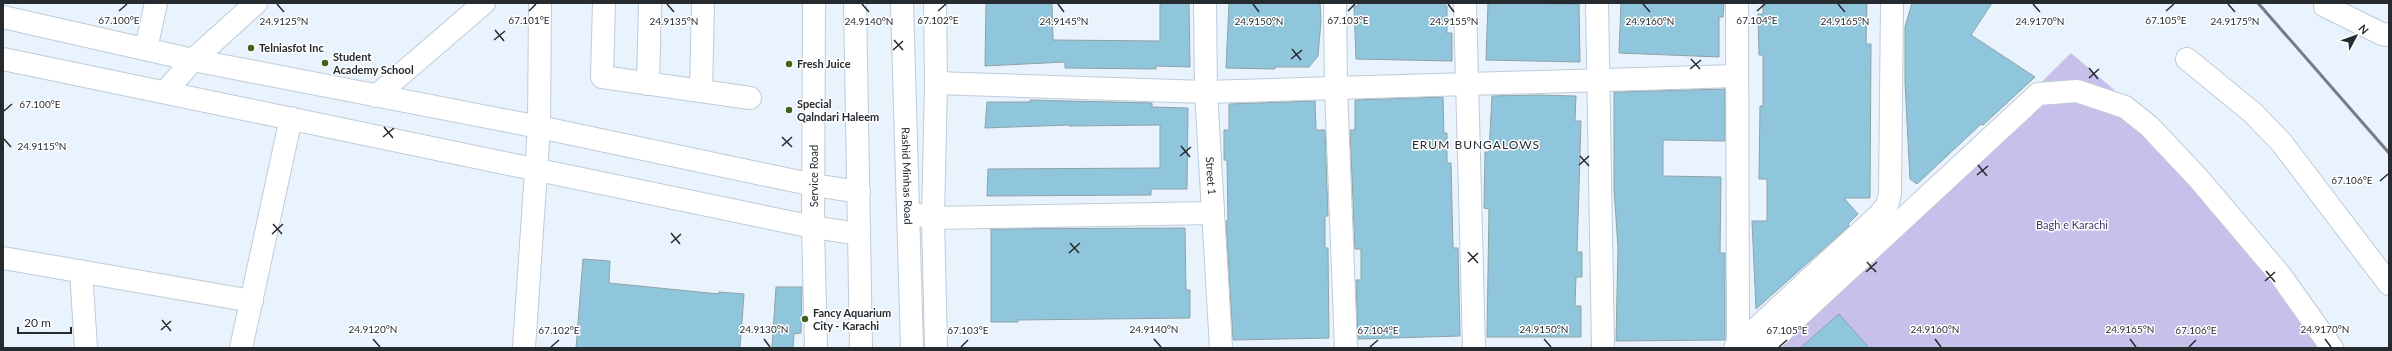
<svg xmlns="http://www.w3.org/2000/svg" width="2392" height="351" font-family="Lato,sans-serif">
	<rect width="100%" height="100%" fill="#e8f3fd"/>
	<polygon fill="#c6c0ea" points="2071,53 2112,88 2149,126 2324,348 1765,348 1914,209"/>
	<g fill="#90c6db" stroke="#90a1a8">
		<polygon points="986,3 1052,3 1053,40 1160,41 1160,3 1189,3 1190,67 1156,66 1156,69 1065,68 1065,62 985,66"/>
		<polygon points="1229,3 1320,3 1321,21 1318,56 1309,67 1275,67 1275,69 1226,68"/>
		<polygon points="1358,3 1445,3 1445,6 1447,6 1447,33 1452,33 1452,61 1356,59 1354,6 1358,6"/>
		<polygon points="1488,3 1579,4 1580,62 1486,60"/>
		<polygon points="1621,3 1724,3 1723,17 1719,17 1719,57 1619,53"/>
		<polygon points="1763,3 1867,3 1866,44 1871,44 1870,198 1844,198 1858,214 1848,224 1849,226 1756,309 1752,221 1767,221 1767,179 1759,179 1760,106 1763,106 1763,55 1759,55 1758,14 1763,14"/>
		<polygon points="1912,3 1992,3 1971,35 2035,77 1983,125 1981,124 1917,184 1910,179 1905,83 1905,27"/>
		<polygon points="1725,89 1725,141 1663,140 1663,176 1721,177 1720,253 1725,253 1725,340 1616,341 1618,248 1614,189 1614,92"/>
		<polygon points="1537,95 1576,96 1575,121 1581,121 1577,252 1582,252 1582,277 1576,277 1575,306 1581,306 1581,337 1487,337 1489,209 1484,208 1485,152 1489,152 1492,96"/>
		<polygon points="1443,97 1444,133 1447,133 1447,163 1451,163 1453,248 1458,248 1460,336 1358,339 1356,280 1361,280 1361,249 1355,249 1350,130 1355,130 1355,100"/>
		<polygon points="1030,100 1152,103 1152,107 1188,108 1187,189 1151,189 1151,195 987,196 988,169 1160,168 1160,125 1069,126 1069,125 985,128 987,102 1030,102"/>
		<polygon points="1315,101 1316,130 1325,130 1328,216 1325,216 1325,248 1328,248 1329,338 1233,340 1226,221 1228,221 1227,160 1224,160 1224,130 1229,130 1229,104"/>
		<polygon points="1185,228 1186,290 1190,290 1190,318 1018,320 1018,322 991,322 991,229"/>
		<polygon points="583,259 610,261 609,283 719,294 719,292 744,294 740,348 576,348"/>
		<polygon points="776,287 802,287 801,333 794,334 793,348 772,348"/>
		<polygon points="1839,314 1869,348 1800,348"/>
	</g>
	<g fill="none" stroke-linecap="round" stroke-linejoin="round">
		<g stroke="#beccd8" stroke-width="24">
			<g id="minor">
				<polyline points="604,3 602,77 750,98"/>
				<polyline points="814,3 813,227 816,348"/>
				<polyline points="935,3 936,83 933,218 936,348"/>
				<path id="s1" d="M1205,3L1206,92L1221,348"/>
				<polyline points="1335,3 1336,89 1346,348"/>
				<polyline points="1465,3 1474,348"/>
				<polyline points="1597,3 1603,348"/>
				<polyline points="1737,3 1738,345"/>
				<polyline points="2325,6 2382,34 2389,35"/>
				<polyline points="3,17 193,60 539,127 814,185 859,192"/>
				<polyline points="146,49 156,3"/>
				<polyline points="3,59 813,227 859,234"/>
				<polyline points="2187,59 2253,113 2281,142 2389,284"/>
				<polyline points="936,83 1206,92 1736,76"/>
				<polyline points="648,84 650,3"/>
				<polyline points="701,91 703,3"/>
				<polyline points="165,92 193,60 256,3"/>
				<polyline points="376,96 484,3"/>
				<polyline points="919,215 933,218 1213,213"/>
				<polyline points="3,258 252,301"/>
				<polyline points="81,271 86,348"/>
				<polyline points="241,348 291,118"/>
				<polyline points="524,348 539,127 540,3"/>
				<polyline points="1735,348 1879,215 1887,205 1890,194 1892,3"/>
				<polyline points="1764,348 2038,94 2077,91 2125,107 2149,126 2198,178 2281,276 2332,348"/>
			</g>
		</g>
		<g stroke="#beccd8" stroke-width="24">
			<g id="major">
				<polyline points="855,3 861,348"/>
				<path id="s2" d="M902,3L912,348"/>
			</g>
		</g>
		<use href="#minor" stroke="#fff" stroke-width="22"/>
		<use href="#major" stroke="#fff" stroke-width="22"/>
		<polyline stroke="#757c83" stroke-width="3" points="2258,3 2389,153"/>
	</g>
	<path fill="none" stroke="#262b2f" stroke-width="1.5" d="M277,4L284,12M667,4L674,12M862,4L869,12M1058,4L1064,12M1253,4L1259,12M1448,4L1454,12M1643,4L1650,12M1838,4L1845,12M2033,4L2040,12M2228,4L2235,12M119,11L127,4M529,11L536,4M938,11L946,4M1348,11L1355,4M1757,11L1765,4M2166,11L2174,4M495,30L504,41M494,40L505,31M894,40L903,50M1292,49L1301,60M893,50L903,41M1291,59L1302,50M1691,59L1700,69M2089,68L2098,79M1690,69L1701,60M2089,78L2099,69M4,111L12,104M384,127L393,138M383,137L394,128M782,137L792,147M4,139L11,147M782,146L792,137M1181,146L1190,157M1180,156L1191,147M1580,156L1589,166M1579,165L1589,156M1978,165L1987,176M1977,175L1988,166M2380,181L2388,174M273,224L282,234M671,233L680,244M272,234L283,224M671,243L681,234M1070,243L1079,253M1468,252L1478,263M1069,253L1080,243M1468,262L1478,253M1867,262L1876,272M2266,271L2275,282M1866,272L1877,262M2265,281L2275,272M162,320L171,331M161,330L171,321M373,339L380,347M764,339L770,347M1154,339L1161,347M1544,339L1551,347M1935,339L1941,347M2130,339L2136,347M2325,339L2331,347M551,347L559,340M961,347L968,340M1370,347L1378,340M1779,347L1787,340M2189,347L2196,340"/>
	<g fill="#3e631b" stroke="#fff" stroke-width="1.5">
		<circle cx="251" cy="48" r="4"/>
		<circle cx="325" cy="63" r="4"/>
		<circle cx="789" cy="64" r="4"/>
		<circle cx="789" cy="110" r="4"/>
		<circle cx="805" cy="319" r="4"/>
	</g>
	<g text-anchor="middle" stroke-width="3" stroke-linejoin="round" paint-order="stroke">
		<g font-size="11" font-weight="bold" fill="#262b2f" stroke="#fff" text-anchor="start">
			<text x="259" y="52">Telniasfot Inc</text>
			<text x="333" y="61">Student<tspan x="333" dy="13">Academy School</tspan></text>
			<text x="797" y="68">Fresh Juice</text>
			<text x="797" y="108">Special<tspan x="797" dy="13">Qalndari Haleem</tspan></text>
			<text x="813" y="317">Fancy Aquarium<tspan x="813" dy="13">City - Karachi</tspan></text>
		</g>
		<g font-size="11" fill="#262b2f" stroke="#fff">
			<text transform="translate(814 176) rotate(-90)" y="4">Service Road</text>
			<text dy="4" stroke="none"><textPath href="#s2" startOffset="173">Rashid Minhas Road</textPath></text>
			<text dy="4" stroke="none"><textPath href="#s1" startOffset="173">Street 1</textPath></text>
		</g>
		<g font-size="11" fill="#40336b" stroke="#fff">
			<text x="2072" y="229">Bagh e Karachi</text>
		</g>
		<g font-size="12" letter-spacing="1" fill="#262b2f" stroke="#fff">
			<text x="1476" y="149">ERUM BUNGALOWS</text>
		</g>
	</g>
	<g font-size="10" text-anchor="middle" fill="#262b2f" stroke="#fff" stroke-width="3" stroke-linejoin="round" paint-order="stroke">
		<text x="119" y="24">67.100°E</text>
		<text x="529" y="24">67.101°E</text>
		<text x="938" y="24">67.102°E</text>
		<text x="1757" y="24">67.104°E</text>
		<text x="2166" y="24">67.105°E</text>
		<text x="1348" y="24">67.103°E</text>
		<text x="2235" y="25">24.9175°N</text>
		<text x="284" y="25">24.9125°N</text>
		<text x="674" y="25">24.9135°N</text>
		<text x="869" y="25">24.9140°N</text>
		<text x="1064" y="25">24.9145°N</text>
		<text x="1259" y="25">24.9150°N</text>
		<text x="1454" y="25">24.9155°N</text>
		<text x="1650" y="25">24.9160°N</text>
		<text x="2040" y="25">24.9170°N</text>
		<text x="1845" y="25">24.9165°N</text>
		<text x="40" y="108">67.100°E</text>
		<text x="42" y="150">24.9115°N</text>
		<text x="2352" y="184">67.106°E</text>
		<text x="373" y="333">24.9120°N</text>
		<text x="764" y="333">24.9130°N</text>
		<text x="1154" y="333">24.9140°N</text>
		<text x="1544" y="333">24.9150°N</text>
		<text x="1935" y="333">24.9160°N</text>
		<text x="2130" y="333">24.9165°N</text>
		<text x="2325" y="333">24.9170°N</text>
		<text x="559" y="334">67.102°E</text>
		<text x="968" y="334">67.103°E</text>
		<text x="1378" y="334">67.104°E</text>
		<text x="1787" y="334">67.105°E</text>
		<text x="2196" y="334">67.106°E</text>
	</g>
	<rect width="2392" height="351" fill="none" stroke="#262b2f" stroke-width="8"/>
	<g transform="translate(2356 36) rotate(49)" stroke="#ffffff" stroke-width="3" paint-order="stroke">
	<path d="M0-3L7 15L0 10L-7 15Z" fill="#262b2f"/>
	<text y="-6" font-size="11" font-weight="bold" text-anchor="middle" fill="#262b2f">N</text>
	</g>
	<path d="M18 327v6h53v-6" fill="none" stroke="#262b2f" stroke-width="2"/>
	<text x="24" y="327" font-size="12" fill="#262b2f" stroke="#ffffff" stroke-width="3" paint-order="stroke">20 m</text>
</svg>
